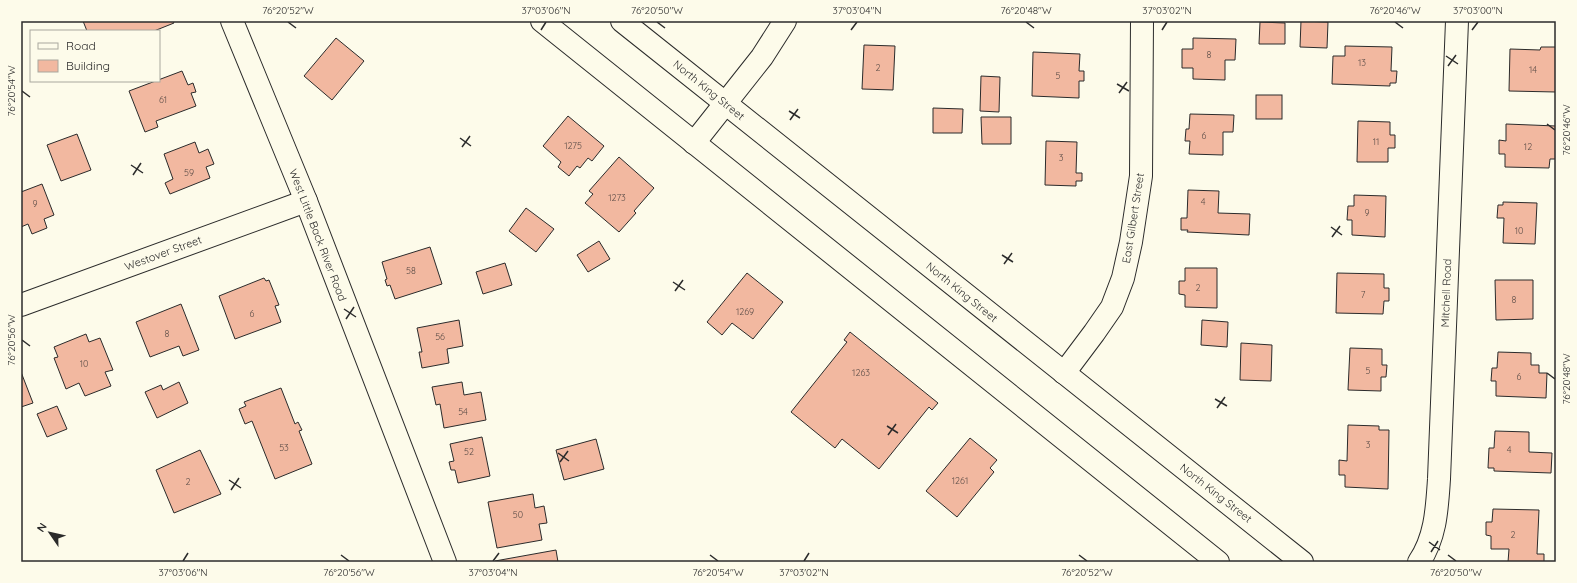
<svg xmlns="http://www.w3.org/2000/svg" width="1577" height="583" font-family="Quicksand,sans-serif">
	<rect width="100%" height="100%" fill="#fdfbea"/>
	<g fill="#f2b8a0" stroke="#2b2b2b">
		<polygon points="83,21 173,21 174,23 154,31 87,31"/>
		<polygon points="1301,21 1328,22 1327,48 1300,47"/>
		<polygon points="1260,22 1285,23 1285,44 1259,44"/>
		<polygon points="336,38 364,61 332,100 304,76"/>
		<polygon points="1193,38 1236,39 1235,60 1225,60 1225,80 1193,79 1193,68 1182,68 1182,49 1193,49"/>
		<polygon points="864,45 895,46 893,90 862,89"/>
		<polygon points="1345,46 1392,47 1391,71 1397,71 1396,83 1390,83 1390,86 1332,84 1333,56 1345,56"/>
		<polygon points="1541,47 1556,47 1556,92 1509,91 1510,49 1540,50"/>
		<polygon points="1033,52 1080,54 1079,71 1084,71 1084,81 1079,81 1079,98 1032,96"/>
		<polygon points="182,71 188,85 193,83 196,92 191,93 196,106 156,121 158,127 145,132 129,91"/>
		<polygon points="981,76 1000,77 999,112 980,111"/>
		<rect x="1256" y="95" width="26" height="24"/>
		<polygon points="933,108 963,109 962,133 933,133"/>
		<polygon points="1190,114 1234,115 1233,132 1223,132 1223,155 1189,154 1190,141 1185,141 1186,129 1189,129"/>
		<polygon points="568,116 604,146 592,161 588,158 580,168 577,166 569,176 558,167 561,162 543,146"/>
		<polygon points="981,117 1011,117 1011,144 982,144"/>
		<polygon points="1358,121 1390,122 1390,135 1395,135 1395,148 1388,148 1388,162 1357,162"/>
		<polygon points="1506,124 1556,126 1556,159 1550,159 1549,168 1505,167 1505,154 1499,154 1499,140 1506,141"/>
		<polygon points="77,134 91,170 61,181 47,145"/>
		<polygon points="1046,141 1077,142 1076,173 1082,173 1082,181 1076,181 1076,186 1045,185"/>
		<polygon points="195,142 199,153 208,149 214,164 206,167 210,178 170,194 165,183 173,179 164,154"/>
		<polygon points="619,157 654,188 634,211 636,213 619,232 585,203 593,194 589,191"/>
		<polygon points="42,184 54,215 44,219 47,228 32,234 28,224 21,227 21,192"/>
		<polygon points="1188,190 1219,191 1218,213 1250,214 1249,235 1187,232 1188,230 1181,230 1181,218 1187,218"/>
		<polygon points="1354,195 1386,196 1385,237 1352,235 1352,220 1347,220 1348,206 1354,206"/>
		<polygon points="1503,202 1537,203 1535,244 1503,243 1504,218 1497,218 1498,205 1503,205"/>
		<polygon points="526,208 554,229 536,252 509,231"/>
		<polygon points="599,241 610,259 588,272 577,255"/>
		<polygon points="430,247 442,284 395,299 390,285 387,286 385,280 387,279 382,262"/>
		<polygon points="505,263 512,285 483,294 476,272"/>
		<polygon points="1185,268 1217,268 1217,308 1185,307 1185,295 1179,294 1179,281 1185,281"/>
		<polygon points="747,273 783,302 753,339 732,323 722,335 707,322"/>
		<polygon points="1337,273 1384,274 1384,288 1389,288 1389,301 1384,301 1383,314 1336,313"/>
		<polygon points="264,278 266,281 269,280 279,305 275,306 281,322 235,339 219,296"/>
		<polygon points="1495,280 1533,280 1533,319 1496,320"/>
		<polygon points="181,304 199,350 183,356 179,346 150,357 136,322"/>
		<polygon points="459,320 463,346 447,349 449,363 422,368 419,352 422,352 417,328"/>
		<polygon points="1202,320 1228,322 1227,347 1201,345"/>
		<polygon points="850,332 938,403 932,410 929,407 879,469 842,439 835,448 791,412 847,342 844,340"/>
		<polygon points="86,334 89,342 100,338 113,370 105,372 111,386 85,396 79,383 66,389 54,358 58,357 54,347"/>
		<polygon points="1241,343 1272,345 1271,381 1240,380"/>
		<polygon points="1350,348 1382,349 1382,365 1387,365 1386,377 1381,377 1381,391 1348,390"/>
		<polygon points="1498,352 1531,353 1531,365 1539,365 1539,373 1547,373 1546,398 1496,396 1496,381 1491,381 1492,368 1497,368"/>
		<polygon points="21,372 33,403 21,407"/>
		<polygon points="179,382 188,403 157,418 145,392 161,385 163,390"/>
		<polygon points="462,382 464,395 481,392 486,420 444,428 440,404 436,405 432,387"/>
		<polygon points="281,388 295,424 298,422 302,430 299,431 312,464 275,479 252,421 245,424 239,409 246,406 244,402"/>
		<polygon points="57,406 67,429 47,437 37,414"/>
		<polygon points="1348,425 1379,426 1379,430 1389,430 1388,489 1345,487 1345,475 1339,475 1339,460 1347,461"/>
		<polygon points="1495,431 1529,432 1529,452 1552,453 1551,473 1494,471 1494,468 1488,468 1489,448 1494,448"/>
		<polygon points="482,437 490,476 458,483 455,470 451,470 449,462 454,461 450,444"/>
		<polygon points="970,438 997,460 990,468 994,472 957,517 926,491"/>
		<polygon points="596,439 604,469 564,480 556,450"/>
		<polygon points="200,450 221,494 174,513 156,470"/>
		<polygon points="533,494 535,508 544,506 547,523 539,524 542,540 497,548 488,502"/>
		<polygon points="1493,509 1539,510 1537,554 1544,554 1544,562 1508,562 1509,549 1491,549 1491,536 1486,535 1486,522 1492,522"/>
		<polygon points="556,550 558,562 495,562 495,561"/>
	</g>
	<g fill="none" stroke-linecap="round" stroke-linejoin="round">
		<g stroke="#2b2b2b" stroke-width="24">
			<g id="minor">
				<polyline points="232,21 306,201 445,562"/>
				<polyline points="694,143 762,57 785,21"/>
				<polyline points="21,305 306,201"/>
				<polyline points="1064,373 1094,333 1112,307 1123,278 1131,242 1141,176 1142,21"/>
				<path d="M1419,562C1436,537 1437,508 1439,479L1457,21"/>
			</g>
		</g>
		<g stroke="#2b2b2b" stroke-width="24">
			<g id="secondary">
				<polyline points="542,21 1218,562"/>
				<polyline points="622,21 1302,562"/>
			</g>
		</g>
		<use href="#minor" stroke="#fdfbea" stroke-width="22"/>
		<use href="#secondary" stroke="#fdfbea" stroke-width="22"/>
	</g>
	<path fill="none" stroke="#2b2b2b" stroke-width="1.5" d="M288,22L296,28M657,22L665,28M1026,22L1034,28M1395,22L1403,28M541,30L546,22M851,30L857,22M1162,30L1167,22M1472,30L1478,22M1446,56L1458,64M1448,66L1456,55M1117,84L1129,91M22,91L30,97M1119,93L1127,82M789,111L800,118M790,120L798,109M1547,124L1555,130M460,138L471,146M462,147L470,136M131,165L143,173M133,175L141,163M1331,227L1342,235M1332,237L1340,226M1002,255L1013,262M1004,264L1012,253M673,282L685,290M675,291L683,280M344,309L356,317M346,319L354,307M22,340L30,346M1547,373L1555,379M1215,399L1227,406M1217,408L1225,397M887,426L898,433M888,435L896,424M558,453L569,461M560,462L568,451M229,480L241,488M231,490L239,478M1429,542L1440,550M1431,552L1438,541M341,555L349,561M710,555L718,561M1079,555L1087,561M1448,555L1456,561M183,561L188,553M493,561L499,553M804,561L809,553"/>
	<g text-anchor="middle" stroke-width="3" stroke-linejoin="round" paint-order="stroke">
		<g font-size="9" fill="#5d4e48">
			<text x="1209" y="58">8</text>
			<text x="1362" y="66">13</text>
			<text x="878" y="71">2</text>
			<text x="1533" y="73">14</text>
			<text x="1058" y="79">5</text>
			<text x="163" y="103">61</text>
			<text x="1204" y="139">6</text>
			<text x="1376" y="145">11</text>
			<text x="573" y="149">1275</text>
			<text x="1528" y="150">12</text>
			<text x="1061" y="161">3</text>
			<text x="189" y="176">59</text>
			<text x="617" y="201">1273</text>
			<text x="1203" y="205">4</text>
			<text x="35" y="207">9</text>
			<text x="1367" y="216">9</text>
			<text x="1519" y="234">10</text>
			<text x="411" y="274">58</text>
			<text x="1198" y="291">2</text>
			<text x="1363" y="298">7</text>
			<text x="1514" y="303">8</text>
			<text x="745" y="315">1269</text>
			<text x="252" y="317">6</text>
			<text x="167" y="337">8</text>
			<text x="440" y="340">56</text>
			<text x="84" y="367">10</text>
			<text x="1368" y="374">5</text>
			<text x="861" y="376">1263</text>
			<text x="1519" y="380">6</text>
			<text x="463" y="415">54</text>
			<text x="1368" y="448">3</text>
			<text x="284" y="451">53</text>
			<text x="1509" y="453">4</text>
			<text x="469" y="455">52</text>
			<text x="960" y="484">1261</text>
			<text x="188" y="485">2</text>
			<text x="518" y="518">50</text>
			<text x="1513" y="538">2</text>
		</g>
		<g font-size="11" fill="#2b2b2b" stroke="#fdfbea">
			<text transform="translate(709 90) rotate(39)" y="4">North King Street</text>
			<text transform="translate(1133 218) rotate(-81)" y="4">East Gilbert Street</text>
			<text transform="translate(318 235) rotate(69)" y="4">West Little Back River Road</text>
			<text transform="translate(163 253) rotate(-20)" y="4">Westover Street</text>
			<text transform="translate(962 292) rotate(39)" y="4">North King Street</text>
			<text transform="translate(1446 293) rotate(-88)" y="4">Mitchell Road</text>
			<text transform="translate(1216 493) rotate(38)" y="4">North King Street</text>
		</g>
	</g>
	<rect width="1577" height="583" fill="none" stroke="#fdfbea" stroke-width="44"/>
	<rect x="30" y="30" width="130" height="52" fill="#fdfbea" stroke="#a9a89e"/>
	<rect x="38" y="43" width="20" height="6" fill="#fdfbea" stroke="#a9a89e"/>
	<text x="66" y="50" font-size="12" fill="#2b2b2b">Road</text>
	<rect x="38" y="60" width="20" height="12" fill="#f2b8a0" stroke="#a9a89e"/>
	<text x="66" y="70" font-size="12" fill="#2b2b2b">Building</text>
	<g transform="translate(50 533) rotate(304)" stroke="#fdfbea" stroke-width="3" paint-order="stroke">
	<path d="M0-3L7 15L0 10L-7 15Z" fill="#2b2b2b"/>
	<text y="-6" font-size="11" font-weight="bold" text-anchor="middle" fill="#2b2b2b">N</text>
	</g>
	<rect x="22" y="22" width="1533" height="539" fill="none" stroke="#2b2b2b" stroke-width="1.5"/>
	<g font-size="10" text-anchor="middle" fill="#2b2b2b">
		<text x="288" y="14">76°20'52"W</text>
		<text x="546" y="14">37°03'06"N</text>
		<text x="657" y="14">76°20'50"W</text>
		<text x="857" y="14">37°03'04"N</text>
		<text x="1026" y="14">76°20'48"W</text>
		<text x="1167" y="14">37°03'02"N</text>
		<text x="1395" y="14">76°20'46"W</text>
		<text x="1478" y="14">37°03'00"N</text>
		<text transform="translate(11 91) rotate(-90)" y="4">76°20'54"W</text>
		<text transform="translate(1566 130) rotate(-90)" y="4">76°20'46"W</text>
		<text transform="translate(11 340) rotate(-90)" y="4">76°20'56"W</text>
		<text transform="translate(1566 379) rotate(-90)" y="4">76°20'48"W</text>
		<text x="183" y="576">37°03'06"N</text>
		<text x="349" y="576">76°20'56"W</text>
		<text x="493" y="576">37°03'04"N</text>
		<text x="718" y="576">76°20'54"W</text>
		<text x="804" y="576">37°03'02"N</text>
		<text x="1087" y="576">76°20'52"W</text>
		<text x="1456" y="576">76°20'50"W</text>
	</g>
</svg>
